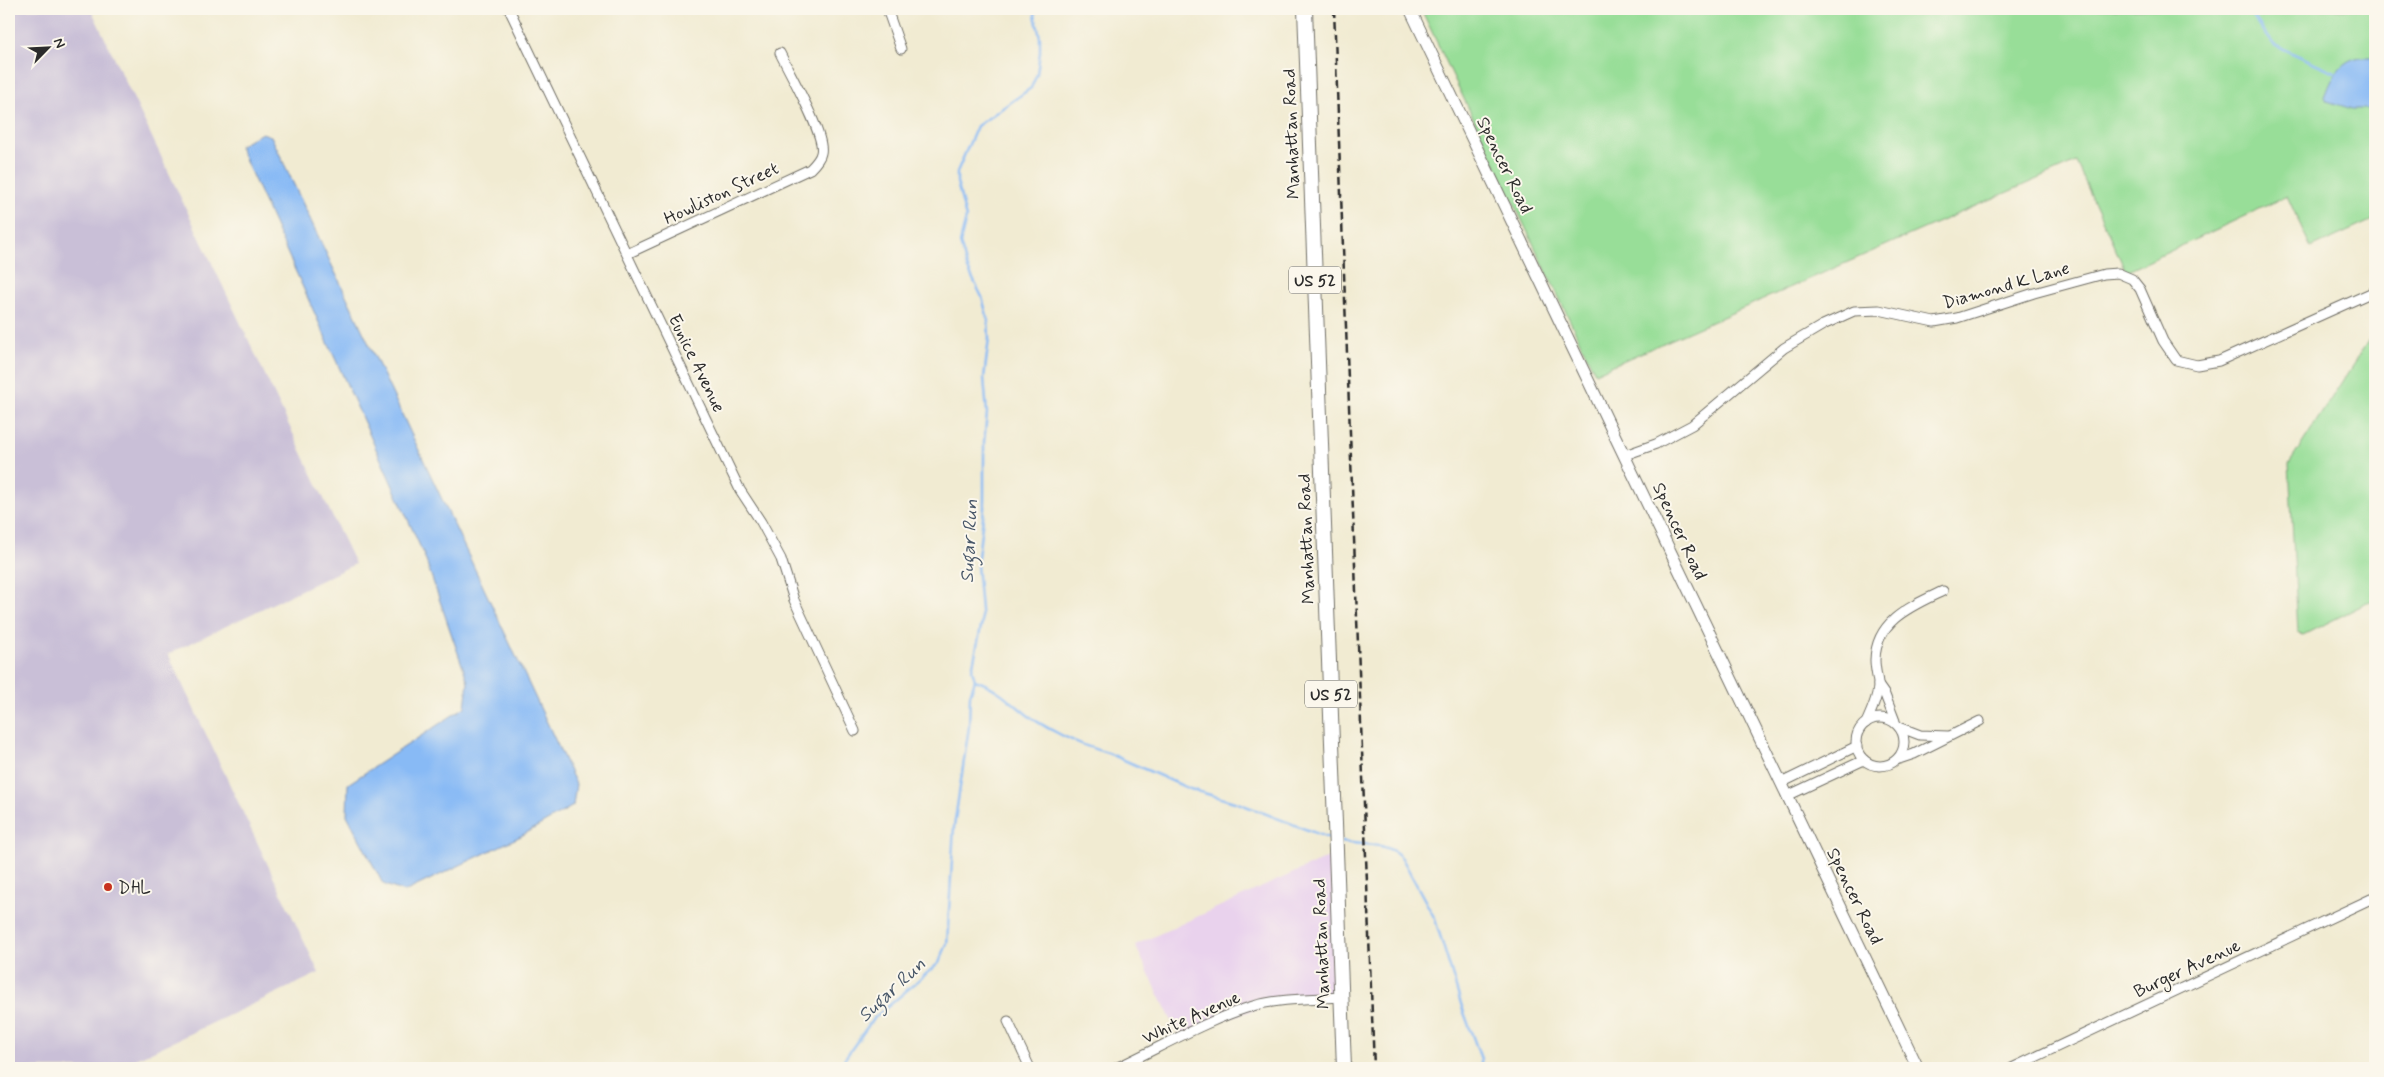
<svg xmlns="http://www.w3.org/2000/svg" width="2384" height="1077" font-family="Mynerve,sans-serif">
	<rect width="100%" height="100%" fill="#fbf7ec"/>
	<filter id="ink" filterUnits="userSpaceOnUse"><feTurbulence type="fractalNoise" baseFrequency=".02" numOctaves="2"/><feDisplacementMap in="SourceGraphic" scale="10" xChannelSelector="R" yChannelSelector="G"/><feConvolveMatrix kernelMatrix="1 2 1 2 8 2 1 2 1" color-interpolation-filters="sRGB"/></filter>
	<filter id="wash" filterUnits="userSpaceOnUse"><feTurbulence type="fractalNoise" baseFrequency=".0096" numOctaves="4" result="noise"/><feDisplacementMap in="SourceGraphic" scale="20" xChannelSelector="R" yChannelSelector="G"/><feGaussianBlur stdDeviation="1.12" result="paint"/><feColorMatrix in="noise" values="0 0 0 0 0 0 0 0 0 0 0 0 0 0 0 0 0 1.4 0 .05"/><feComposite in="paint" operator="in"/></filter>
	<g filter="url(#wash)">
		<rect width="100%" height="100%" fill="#f1ebd2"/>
		<polygon fill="#e9d2ed" points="1333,855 1338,994 1296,997 1178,1034 1135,945"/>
		<polygon fill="#c9bfd7" points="9,9 91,9 355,564 168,654 319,973 117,1068 9,1068"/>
		<g fill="#98de98" stroke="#628462">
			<polygon points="1421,9 2375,9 2375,219 2311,248 2287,196 2126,272 2076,162 1595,373"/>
			<polygon points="2375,330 2375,599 2303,635 2298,632 2289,464"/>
		</g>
		<g fill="#88baf5" stroke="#5a7290">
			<path d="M2362,57H2375V109H2352L2327,101L2325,97C2332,78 2340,59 2362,57Z"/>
			<polygon points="262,133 271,136 576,784 573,806 521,836 404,892 383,884 347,815 348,784 465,707 468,682 424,555 239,146"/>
		</g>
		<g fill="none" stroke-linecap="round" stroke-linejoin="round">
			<g stroke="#88baf5" stroke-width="2.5">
				<polyline points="2248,9 2274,45 2335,72"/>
				<path d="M975,680C993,686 1005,696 1019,708C1040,727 1081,746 1108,753L1190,789L1238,803L1331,839"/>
				<path d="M1341,842C1361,845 1387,841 1402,858L1435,919L1462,1007L1481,1059V1068"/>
				<polyline points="838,1068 873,1019 939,963 947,944 954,827 969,727 970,695 975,680 972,670 982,622 977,565 984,509 984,442 987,413 984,378 989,338 988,320 982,297 967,267 960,243 966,218 957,182 957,172 977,126 1031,88 1037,74 1040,52 1040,37 1035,15 1036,9"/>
			</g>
		</g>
	</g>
	<g filter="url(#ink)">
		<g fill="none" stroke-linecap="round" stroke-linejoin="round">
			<g stroke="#706e65" stroke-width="11">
				<g id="minor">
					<polyline points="509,9 740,490 761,522 781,559 794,600 855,731"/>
					<polyline points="887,9 901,49"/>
					<path d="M627,254L810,169C814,165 820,159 821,153C826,136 789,72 780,53"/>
					<polyline points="1625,455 1656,444 1692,425 1784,348 1823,325 1854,311 1879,310 1934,322 1957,318 2034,293 2104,274 2118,273 2132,279 2140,289 2163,341 2176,360 2197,365 2219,361 2375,291"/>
					<polyline points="1878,685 1885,695 1895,721"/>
					<circle cx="1880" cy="742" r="24"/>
					<path d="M1866,723C1871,712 1879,695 1878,683C1877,675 1875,668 1875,660C1876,620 1912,606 1943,591"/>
					<polyline points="1899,727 1920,735 1948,736"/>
					<polyline points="1899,759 1914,754 1980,721"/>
					<polyline points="1781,783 1857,746"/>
					<polyline points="1787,796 1864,760"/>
					<polyline points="1008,1021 1030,1068"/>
					<path d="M1116,1068C1159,1048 1209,1019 1253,1006C1281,998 1313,999 1342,997"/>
					<polyline points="2012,1068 2375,897"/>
				</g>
			</g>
			<g stroke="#706e65" stroke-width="13">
				<polyline id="tertiary" points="1410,9 1918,1068"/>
			</g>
			<g stroke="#706e65" stroke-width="16">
				<polyline id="primary" points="1305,9 1344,1068"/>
			</g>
			<use href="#minor" stroke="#fff" stroke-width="9"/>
			<use href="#tertiary" stroke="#fff" stroke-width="11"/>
			<use href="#primary" stroke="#fff" stroke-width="14"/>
			<polyline stroke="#2b2b2b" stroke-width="2.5" stroke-dasharray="8 4" stroke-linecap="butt" points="1334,9 1374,1068"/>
		</g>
	</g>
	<circle fill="#c8321e" stroke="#fbf7ec" stroke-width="2" cx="108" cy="887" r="5"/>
	<g text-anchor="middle" stroke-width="4" stroke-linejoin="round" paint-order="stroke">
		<g fill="#fbf7ec" stroke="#696865" stroke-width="1">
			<rect x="1289" y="266.5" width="52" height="27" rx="4"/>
			<rect x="1305" y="680.5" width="52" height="27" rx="4"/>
		</g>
		<g font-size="16" font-weight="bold" fill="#2b2b2b">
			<text x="1315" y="286">US 52</text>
			<text x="1331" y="700">US 52</text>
		</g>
		<g font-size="18" fill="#2b2b2b" stroke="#fbf7ec">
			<text transform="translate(1291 134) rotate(-92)" y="6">Manhattan Road</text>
			<text transform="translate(1505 165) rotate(64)" y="6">Spencer Road</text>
			<text transform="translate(721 193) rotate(-25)" y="6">Howliston Street</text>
			<text transform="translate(2006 285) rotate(-16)" y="6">Diamond K Lane</text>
			<text transform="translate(697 363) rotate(64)" y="6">Eunice Avenue</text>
			<text transform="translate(1680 531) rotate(65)" y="6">Spencer Road</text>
			<text transform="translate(1306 539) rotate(-92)" y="6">Manhattan Road</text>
			<text transform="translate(1855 896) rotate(64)" y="6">Spencer Road</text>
			<text transform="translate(1321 944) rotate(-92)" y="6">Manhattan Road</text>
			<text transform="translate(2187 968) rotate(-25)" y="6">Burger Avenue</text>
			<text transform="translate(1191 1017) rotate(-24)" y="6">White Avenue</text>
		</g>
		<g font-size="18" fill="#2b2b2b" stroke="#fbf7ec" text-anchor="start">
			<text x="118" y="893">DHL</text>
		</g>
		<g font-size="19" font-style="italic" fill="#475668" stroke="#fbf7ec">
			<text transform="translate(968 541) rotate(-87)" y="7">Sugar Run</text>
			<text transform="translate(891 989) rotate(-43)" y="7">Sugar Run</text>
		</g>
	</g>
	<rect width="2384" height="1077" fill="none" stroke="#fbf7ec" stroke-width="30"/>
	<g transform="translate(48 48) rotate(66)" stroke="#fbf7ec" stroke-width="4" paint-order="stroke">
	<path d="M0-4L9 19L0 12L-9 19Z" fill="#2b2b2b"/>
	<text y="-8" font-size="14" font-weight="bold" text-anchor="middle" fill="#2b2b2b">N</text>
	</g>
</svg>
